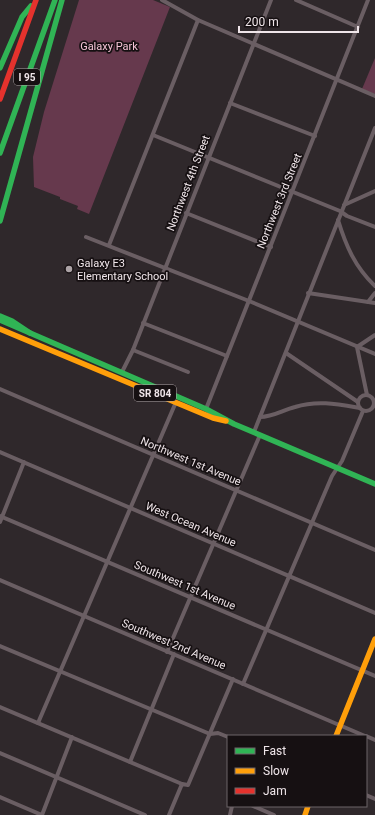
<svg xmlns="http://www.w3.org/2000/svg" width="375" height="815" font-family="Roboto,sans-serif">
	<rect width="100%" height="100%" fill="#2f282b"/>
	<g fill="#66394d">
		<polygon points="79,0 153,0 170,7 89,214 77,209 78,206 60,199 60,197 34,187 33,157 44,112"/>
		<polygon points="375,58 375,94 362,89"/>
	</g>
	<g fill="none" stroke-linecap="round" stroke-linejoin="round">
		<g stroke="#6a5e63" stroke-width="4">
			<polyline points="162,0 198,20 375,96"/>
			<polyline points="296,0 358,27"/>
			<polyline points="230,103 315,136"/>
			<polyline points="153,135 340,211 347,216 375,227"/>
			<polyline points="344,205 375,191"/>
			<polyline points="186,213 271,247"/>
			<path d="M338,220C346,246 355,267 375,286"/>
			<polyline points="86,237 249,301 375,354"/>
			<polyline points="109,245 198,20"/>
			<polyline points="308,293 375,303"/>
			<polyline points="368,302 375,293"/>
			<polyline points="143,323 227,356"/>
			<polyline points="133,350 188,372"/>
			<polyline points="286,353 358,402"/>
			<polyline points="122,372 133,350 271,0"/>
			<polyline points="0,389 375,550"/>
			<polyline points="367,395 357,347 375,335"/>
			<circle cx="366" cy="403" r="8"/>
			<polyline points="206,409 368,0"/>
			<path d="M260,417C273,417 283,410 295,407C317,400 337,404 360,408"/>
			<polyline points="254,432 375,128"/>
			<polyline points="0,452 375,613"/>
			<polyline points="0,516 375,676"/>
			<polyline points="0,522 24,462"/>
			<polyline points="0,580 365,736"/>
			<polyline points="0,646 210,734 218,733 228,737"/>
			<polyline points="167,652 260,435"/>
			<polyline points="243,684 332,476 342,461 363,411"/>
			<polyline points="0,707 182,784"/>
			<polyline points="38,723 176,402"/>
			<polyline points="366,736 375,740"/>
			<polyline points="0,753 145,815"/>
			<polyline points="130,762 174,654"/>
			<polyline points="366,795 375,799"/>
			<polyline points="0,797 42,815"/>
			<polyline points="253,806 274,815"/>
			<polyline points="42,815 72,737"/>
			<polyline points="169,815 182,784 188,785 233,679"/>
			<polyline points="230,815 232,806"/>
		</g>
		<g stroke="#30b455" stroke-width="5.5">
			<polyline points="0,68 22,17 31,6"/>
			<polyline points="0,153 55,0"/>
			<polyline points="0,221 62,0"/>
			<polyline points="0,316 12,321 30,333"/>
			<polyline points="0,320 206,409 234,424 375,484"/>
		</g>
		<g stroke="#ff9f0a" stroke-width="5.5">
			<polyline points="0,329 213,418 226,421"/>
			<polyline points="336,736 375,639"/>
			<polyline points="305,815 308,806"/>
		</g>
		<polyline stroke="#e5322d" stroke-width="5.5" points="0,99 36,0"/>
	</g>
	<circle fill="#aca3a6" stroke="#161012" stroke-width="1.5" cx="69" cy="269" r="4"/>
	<g text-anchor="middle" stroke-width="3.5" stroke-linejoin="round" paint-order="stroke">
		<g fill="#161012" stroke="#aea5a8" stroke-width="1">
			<rect x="14" y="69" width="26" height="16" rx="3"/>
			<rect x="134" y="385" width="42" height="16" rx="3"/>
		</g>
		<g font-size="10" font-weight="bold" fill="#efe5e9">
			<text x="27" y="81">I 95</text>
			<text x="155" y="397">SR 804</text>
		</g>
		<g font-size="11" fill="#f4c4d6" stroke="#161012">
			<text x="109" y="50">Galaxy Park</text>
		</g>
		<g font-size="11" fill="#efe5e9" stroke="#161012">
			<text transform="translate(188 183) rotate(-69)" y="4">Northwest 4th Street</text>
			<text transform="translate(279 201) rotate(-68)" y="4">Northwest 3rd Street</text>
			<text transform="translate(191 461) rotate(23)" y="4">Northwest 1st Avenue</text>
			<text transform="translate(191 524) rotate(23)" y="4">West Ocean Avenue</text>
			<text transform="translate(185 585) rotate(23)" y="4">Southwest 1st Avenue</text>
			<text transform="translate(174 644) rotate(23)" y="4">Southwest 2nd Avenue</text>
		</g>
		<g font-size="11" fill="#efe5e9" stroke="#161012" text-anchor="start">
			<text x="77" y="267">Galaxy E3<tspan x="77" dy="13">Elementary School</tspan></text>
		</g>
	</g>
	<rect x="227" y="735" width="140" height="72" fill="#161012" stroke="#6d6568"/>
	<rect x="235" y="748" width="20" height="6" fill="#30b455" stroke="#6d6568"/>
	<text x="263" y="755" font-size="12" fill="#efe5e9">Fast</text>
	<rect x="235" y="768" width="20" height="6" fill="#ff9f0a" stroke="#6d6568"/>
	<text x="263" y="775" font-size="12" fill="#efe5e9">Slow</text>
	<rect x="235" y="788" width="20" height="6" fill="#e5322d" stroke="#6d6568"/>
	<text x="263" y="795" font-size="12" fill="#efe5e9">Jam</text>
	<path d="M239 26v6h119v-6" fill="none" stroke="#efe5e9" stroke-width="2"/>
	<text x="245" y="26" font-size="12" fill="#efe5e9" stroke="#161012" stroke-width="3" paint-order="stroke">200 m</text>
</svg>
